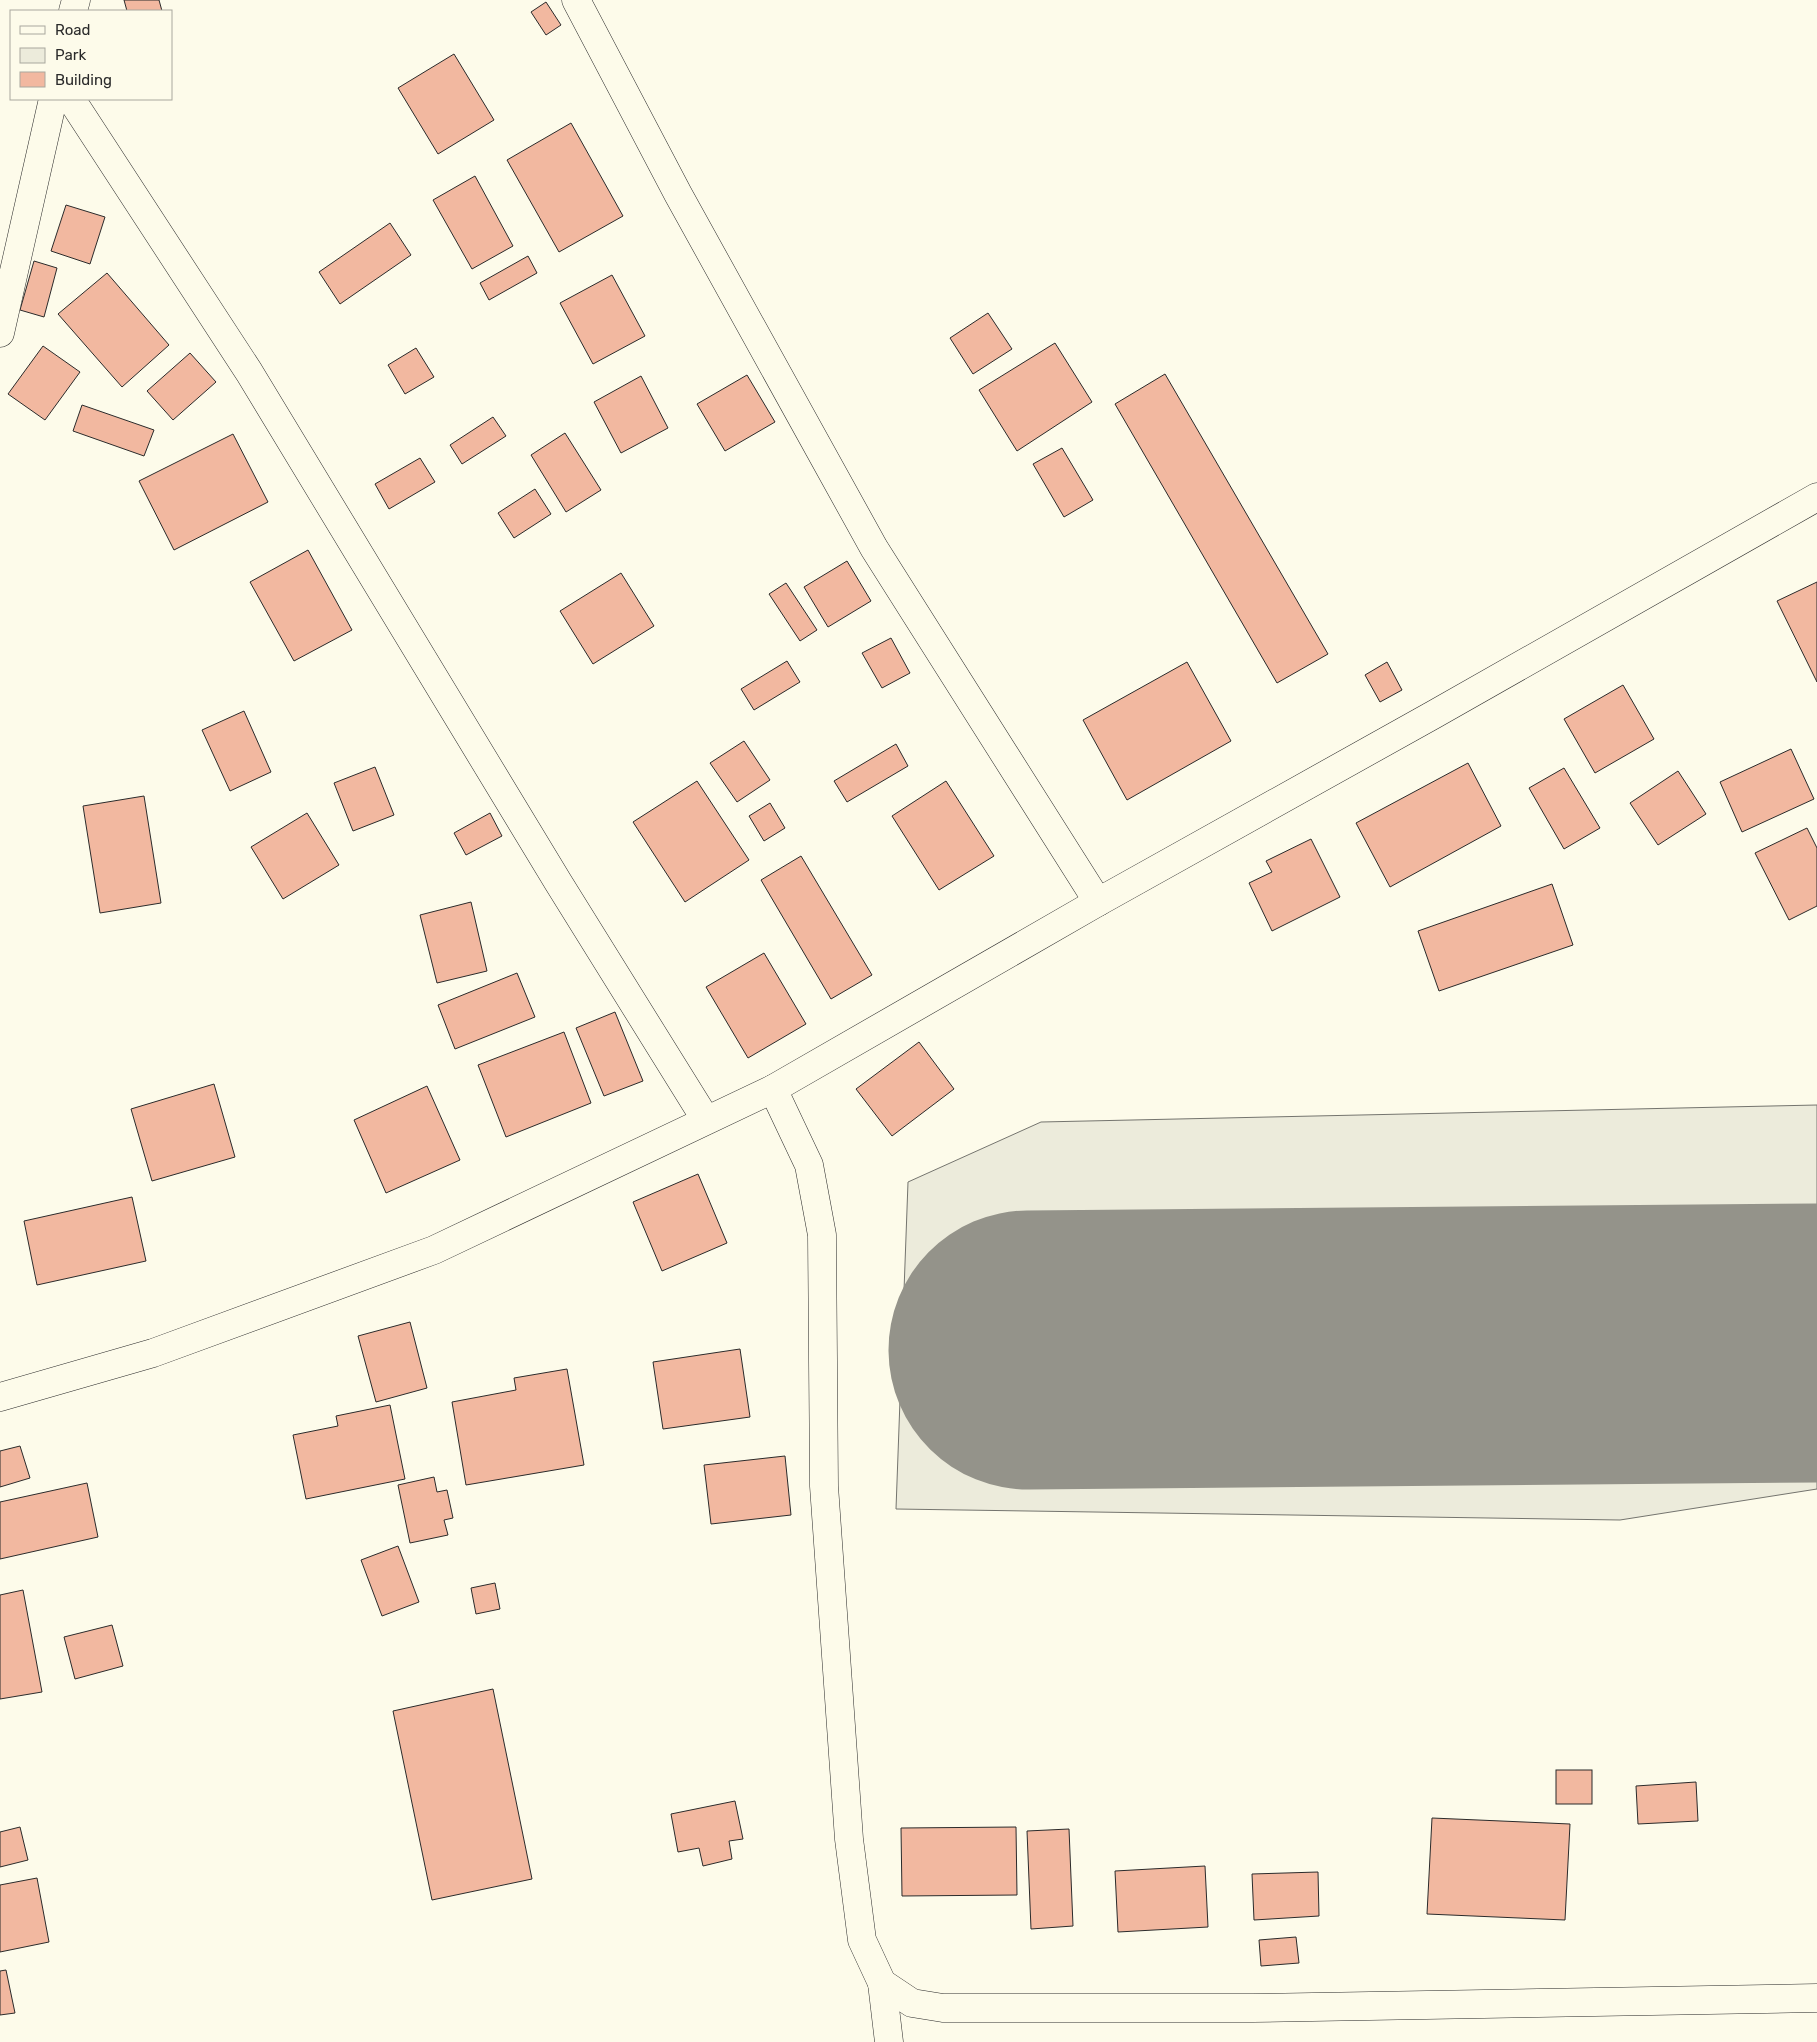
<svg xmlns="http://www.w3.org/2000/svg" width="1817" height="2042" font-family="Rubik,sans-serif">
	<rect width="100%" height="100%" fill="#fdfbea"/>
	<polygon fill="#ecebdb" stroke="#74746e" points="1817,1105 1817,1489 1620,1520 896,1509 908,1182 1041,1122"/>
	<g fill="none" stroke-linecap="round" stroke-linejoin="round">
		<polyline stroke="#94938a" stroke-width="279" points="1028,1350 1817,1343"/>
	</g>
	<g fill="#f2b8a0" stroke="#2b2b2b">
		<polygon points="124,0 159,0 162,11 127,11"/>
		<polygon points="546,2 561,25 546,35 531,12"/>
		<polygon points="454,54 494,120 438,154 398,88"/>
		<polygon points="571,123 623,216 559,252 507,160"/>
		<polygon points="475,176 513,246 472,269 433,200"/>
		<polygon points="66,205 105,217 90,264 51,251"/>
		<polygon points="390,223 411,255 340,304 319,272"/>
		<polygon points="528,256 537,273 489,300 480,283"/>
		<polygon points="34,261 57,268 44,317 20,310"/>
		<polygon points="107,273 169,345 122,387 58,314"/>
		<polygon points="612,275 645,336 593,364 560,303"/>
		<polygon points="988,313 1012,349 973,374 950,338"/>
		<polygon points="1055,343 1092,402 1017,451 979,390"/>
		<polygon points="43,346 80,372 45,420 8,394"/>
		<polygon points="416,348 434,377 405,394 388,365"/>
		<polygon points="190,353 216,382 173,420 147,391"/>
		<polygon points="1165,374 1328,654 1277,683 1115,404"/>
		<polygon points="747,375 775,422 725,451 697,404"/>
		<polygon points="641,376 668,428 621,453 594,402"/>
		<polygon points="82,405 154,430 144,456 73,431"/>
		<polygon points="493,417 506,436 462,464 450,445"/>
		<polygon points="565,433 601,490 566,512 531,455"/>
		<polygon points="233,434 268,502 174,550 139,481"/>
		<polygon points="1062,448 1093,500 1064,517 1033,464"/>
		<polygon points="420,458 435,482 389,509 375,484"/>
		<polygon points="535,489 551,514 514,538 498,513"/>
		<polygon points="308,550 352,630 294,661 250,582"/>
		<polygon points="847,561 871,601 828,627 804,587"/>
		<polygon points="621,573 654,626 593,664 560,611"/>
		<polygon points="1817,582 1817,682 1777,601"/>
		<polygon points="786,583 817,630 800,641 769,594"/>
		<polygon points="891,638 910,673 882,688 862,653"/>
		<polygon points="787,661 800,682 754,710 741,689"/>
		<polygon points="1187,662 1231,741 1127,800 1083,720"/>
		<polygon points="1387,662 1402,690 1380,702 1365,675"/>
		<polygon points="1623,685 1654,739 1595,773 1564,719"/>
		<polygon points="244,711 271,772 230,791 202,730"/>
		<polygon points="744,741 770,780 737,802 710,763"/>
		<polygon points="896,744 908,766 847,802 834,781"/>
		<polygon points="1791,749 1814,799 1742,832 1720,782"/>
		<polygon points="1468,763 1501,826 1390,887 1356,823"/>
		<polygon points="375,767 394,815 353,831 334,783"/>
		<polygon points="1564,768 1600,828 1564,849 1529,788"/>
		<polygon points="1678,771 1706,814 1658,845 1630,803"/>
		<polygon points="697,781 749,860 685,902 633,822"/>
		<polygon points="946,781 994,856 939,890 892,816"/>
		<polygon points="144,796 161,903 100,913 83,806"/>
		<polygon points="770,803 785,828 764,841 749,816"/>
		<polygon points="307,813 339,865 283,899 251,847"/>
		<polygon points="490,813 502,836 466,855 454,833"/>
		<polygon points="1807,828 1817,848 1817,906 1789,920 1755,853"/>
		<polygon points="1311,839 1340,897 1272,931 1249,883 1272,872 1266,861"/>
		<polygon points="801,856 872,975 831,999 761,880"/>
		<polygon points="1552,884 1573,945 1439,991 1418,931"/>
		<polygon points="471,902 487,971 437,983 420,915"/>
		<polygon points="764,953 806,1024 748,1058 706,987"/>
		<polygon points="517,973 535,1017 455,1049 438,1005"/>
		<polygon points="615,1012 643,1081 604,1096 576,1028"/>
		<polygon points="564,1032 591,1103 506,1137 478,1065"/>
		<polygon points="919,1042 954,1089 892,1136 856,1089"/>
		<polygon points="214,1084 235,1157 152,1181 131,1109"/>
		<polygon points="427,1086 460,1160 386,1193 354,1120"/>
		<polygon points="698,1174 727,1243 662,1271 633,1202"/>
		<polygon points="132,1197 146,1261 37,1285 24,1221"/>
		<polygon points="410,1322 427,1388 376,1402 358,1336"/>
		<polygon points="740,1349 750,1417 663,1429 653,1362"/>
		<polygon points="567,1369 584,1465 466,1485 452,1402 516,1390 514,1378"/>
		<polygon points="390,1405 405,1479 306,1499 293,1435 338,1426 336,1416"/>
		<polygon points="20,1446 30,1478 0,1487 0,1451"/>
		<polygon points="785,1456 791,1515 711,1524 704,1465"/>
		<polygon points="434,1477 437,1492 447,1490 453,1518 444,1520 448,1535 410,1543 398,1485"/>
		<polygon points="87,1483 98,1537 0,1559 0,1502"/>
		<polygon points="398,1546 419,1602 382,1616 361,1560"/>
		<polygon points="495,1583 500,1609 476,1614 471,1588"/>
		<polygon points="23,1590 42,1692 0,1699 0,1595"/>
		<polygon points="112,1625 123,1666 75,1679 64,1637"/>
		<polygon points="493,1689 532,1879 432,1900 393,1711"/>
		<rect x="1556" y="1770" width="36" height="34"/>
		<polygon points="1696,1782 1698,1821 1638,1824 1636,1786"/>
		<polygon points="735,1801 743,1839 729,1841 732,1859 703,1866 699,1848 678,1852 671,1814"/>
		<polygon points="1432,1818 1570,1824 1565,1920 1427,1914"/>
		<polygon points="20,1827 28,1860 0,1867 0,1832"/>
		<polygon points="1016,1827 1017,1895 902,1896 901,1828"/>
		<polygon points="1069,1829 1073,1926 1031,1929 1027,1831"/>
		<polygon points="1205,1866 1208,1927 1118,1932 1115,1871"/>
		<polygon points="1318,1872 1319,1916 1254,1920 1252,1874"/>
		<polygon points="37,1878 49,1942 0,1952 0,1885"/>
		<polygon points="1296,1937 1299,1963 1261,1966 1259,1940"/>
		<polygon points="6,1970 15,2013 0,2015 0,1971"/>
	</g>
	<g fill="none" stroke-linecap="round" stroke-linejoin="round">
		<g stroke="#2b2b2b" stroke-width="29">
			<g id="minor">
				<polyline points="576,0 678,194 874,548 1098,902"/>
				<polyline points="73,11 76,0"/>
				<polyline points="71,99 249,372 558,882 706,1120"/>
				<polyline points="0,333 53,99"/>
				<polyline points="773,1089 809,1165 822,1235 824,1486 849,1839 862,1940 882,1983 912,2003 943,2008 1253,2008 1817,1998"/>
				<polyline points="0,1397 153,1353 434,1250 773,1089 1098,902 1433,715 1817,497"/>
				<polyline points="882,1983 889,2042"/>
			</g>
		</g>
		<use href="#minor" stroke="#fdfbea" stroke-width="28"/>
	</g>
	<rect x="10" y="10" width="162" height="90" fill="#fdfbea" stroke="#a9a89e"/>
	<rect x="20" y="26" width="25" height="8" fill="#fdfbea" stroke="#a9a89e"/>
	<text x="55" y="35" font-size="15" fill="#2b2b2b">Road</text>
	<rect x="20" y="48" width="25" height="15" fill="#ecebdb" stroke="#a9a89e"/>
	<text x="55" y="60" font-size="15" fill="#2b2b2b">Park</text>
	<rect x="20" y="72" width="25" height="15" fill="#f2b8a0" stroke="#a9a89e"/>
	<text x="55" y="85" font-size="15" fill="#2b2b2b">Building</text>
</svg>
